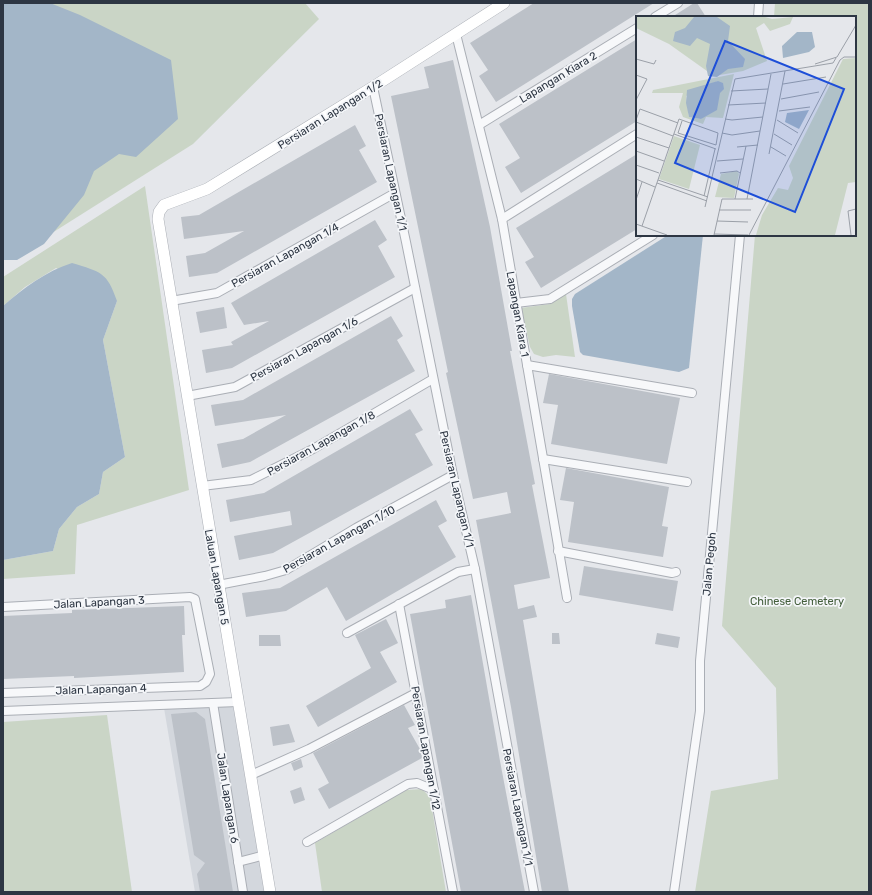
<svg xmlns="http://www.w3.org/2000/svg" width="872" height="895" font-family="Rubik,sans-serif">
	<rect width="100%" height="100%" fill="#e5e7eb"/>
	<polygon fill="#d3d7dd" points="236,702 272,892 195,892 164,708"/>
	<g fill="#cad5c6">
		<polygon points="3,3 305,3 319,19 193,144 25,250"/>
		<polygon points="775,3 869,3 869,892 695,892 711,791 778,779 776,688 722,626 755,235 855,235 855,17 774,17"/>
		<polygon points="145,186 189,490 77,525 75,574 3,579 3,560 53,551 59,529 77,507 99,494 103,472 125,457 103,340 117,301 56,268 25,287 3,306 3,277"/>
		<polygon points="566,294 575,357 556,355 543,357 534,354 530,347 521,308 550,304"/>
		<polygon points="107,715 132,892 3,892 3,722"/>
		<polygon points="422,789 430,797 446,892 322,892 315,843 406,790"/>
	</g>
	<g fill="#a3b6c8">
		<polygon points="3,3 50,3 80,15 171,60 178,119 136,157 119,154 94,171 84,195 44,244 17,260 3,260"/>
		<polygon points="668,235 703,235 689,368 679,372 583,355 580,352 572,306 572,299 575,294"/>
		<path d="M72,263C101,272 107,272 117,301L103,340L125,457L103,472L99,494L77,507L59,529L53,551L3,560V306C24,288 46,271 72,263Z"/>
	</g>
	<g fill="#bcc1c8">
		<polygon points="534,3 654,3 496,102 479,76 488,70 470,43"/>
		<polygon points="694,3 697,3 706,17 672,17"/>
		<polygon points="637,39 637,121 521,193 505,167 520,158 499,124"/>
		<polygon points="453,60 490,227 512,351 510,351 535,484 532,485 550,578 514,585 518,609 534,605 537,617 523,620 569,892 542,892 511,707 476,520 511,513 507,492 473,499 446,373 448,372 391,96 429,88 424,67"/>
		<polygon points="355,125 366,146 359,150 377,182 217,273 189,277 186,256 205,253 244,231 184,239 181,217 199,215"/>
		<polygon points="637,154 637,229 541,288 525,262 534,257 516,228"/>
		<polygon points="375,220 387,240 378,246 395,277 232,368 206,373 202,350 233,345 231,342 269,321 244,325 231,303"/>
		<polygon points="224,307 227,328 200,333 196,312"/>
		<polygon points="391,316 403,336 397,340 415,371 250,462 222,468 217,444 243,439 286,415 215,426 211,405 243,400"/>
		<polygon points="549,374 680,398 667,464 551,444 558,405 543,403"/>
		<polygon points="410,409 423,430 415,434 433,465 273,553 239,560 234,536 292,525 290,511 230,522 226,500 264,493"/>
		<polygon points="566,468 669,487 662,526 668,527 663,557 568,542 574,502 560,500"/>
		<polygon points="436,500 447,521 438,526 456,557 346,621 327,587 286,611 246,617 242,593 280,588"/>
		<polygon points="584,566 678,581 673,611 579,595"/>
		<polygon points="471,595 500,761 525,892 461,892 410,614 446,608 445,600"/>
		<polygon points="184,606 185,635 182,635 184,672 74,678 74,676 3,679 3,616 72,613 72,610"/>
		<polygon points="386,619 398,643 380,652 397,682 318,727 306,706 371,668 355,635"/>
		<polygon points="552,633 559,633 560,644 552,644"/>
		<polygon points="657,633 680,637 678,648 655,644"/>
		<polygon points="259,635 280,635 281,646 259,646"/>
		<polygon points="404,705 415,725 408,728 421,751 422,758 329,809 318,789 329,783 313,753"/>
		<polygon points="196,712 205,719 233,892 200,892 197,874 205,863 194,855 171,714"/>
		<polygon points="289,724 295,742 273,746 270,727"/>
		<polygon points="301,759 303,767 294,771 291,763"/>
		<polygon points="301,787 305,800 294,804 290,791"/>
	</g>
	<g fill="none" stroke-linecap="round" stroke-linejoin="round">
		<g stroke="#aaaeb5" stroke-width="10">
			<g id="street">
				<polyline points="655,17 678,3"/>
				<polyline points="758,17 759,3"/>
				<polyline points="456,34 502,219 567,598"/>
				<polyline points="373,87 406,242 453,475 475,569 534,892"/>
				<polyline points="479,125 637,28"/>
				<polyline points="502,219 637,134"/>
				<polyline points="171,301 217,293 395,193"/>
				<polyline points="516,303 550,299 653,235"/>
				<polyline points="527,365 692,393"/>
				<polyline points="187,396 235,387 415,288"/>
				<polyline points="543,459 687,482"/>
				<polyline points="202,486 251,480 313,449 433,379"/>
				<polyline points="558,551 672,573 676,572"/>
				<polyline points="218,585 265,576 286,570 356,528 453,475"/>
				<polyline points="399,604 453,892"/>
				<polyline points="3,607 190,597 195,599 210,674 206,682 200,686 3,693"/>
				<polyline points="347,633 458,572 475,569"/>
				<polyline points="213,703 243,892"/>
				<polyline points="3,711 238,702"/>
				<polyline points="251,775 309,749 416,693"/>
				<polyline points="307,842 408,784 417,783 434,790"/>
				<polyline points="238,862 265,855"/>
				<polyline points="674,892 700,711 700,661 740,235"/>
			</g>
		</g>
		<g stroke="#aaaeb5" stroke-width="12">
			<polyline id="secondary" points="270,892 158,219 159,212 164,205 207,189 373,87 504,3"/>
		</g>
		<use href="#street" stroke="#f7f8fa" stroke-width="8"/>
		<use href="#secondary" stroke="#fff" stroke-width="11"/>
	</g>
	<g text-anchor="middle" stroke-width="3.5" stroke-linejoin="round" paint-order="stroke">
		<g font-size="11" fill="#2d3643" stroke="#f4f6f9">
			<text transform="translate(558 77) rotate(-31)" y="4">Lapangan Kiara 2</text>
			<text transform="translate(330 114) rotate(-32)" y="4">Persiaran Lapangan 1/2</text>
			<text transform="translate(391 172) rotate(78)" y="4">Persiaran Lapangan 1/1</text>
			<text transform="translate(285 255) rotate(-29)" y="4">Persiaran Lapangan 1/4</text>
			<text transform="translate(518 314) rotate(80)" y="4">Lapangan Kiara 1</text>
			<text transform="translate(304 349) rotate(-29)" y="4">Persiaran Lapangan 1/6</text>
			<text transform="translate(321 443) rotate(-29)" y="4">Persiaran Lapangan 1/8</text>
			<text transform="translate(457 489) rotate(77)" y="4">Persiaran Lapangan 1/1</text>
			<text transform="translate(339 539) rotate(-29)" y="4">Persiaran Lapangan 1/10</text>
			<text transform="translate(709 564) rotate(-85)" y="4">Jalan Pegoh</text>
			<text transform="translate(217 577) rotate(80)" y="4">Laluan Lapangan 5</text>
			<text transform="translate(99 602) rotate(-3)" y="4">Jalan Lapangan 3</text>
			<text transform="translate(101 689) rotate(-2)" y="4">Jalan Lapangan 4</text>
			<text transform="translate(426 748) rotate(80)" y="4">Persiaran Lapangan 1/12</text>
			<text transform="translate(228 798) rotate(81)" y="4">Jalan Lapangan 6</text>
			<text transform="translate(518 807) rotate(79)" y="4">Persiaran Lapangan 1/1</text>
		</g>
		<g font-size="11" fill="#435e3b" stroke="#f4f6f9">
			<text x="797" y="605">Chinese Cemetery</text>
		</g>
	</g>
	<g transform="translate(636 16)">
		<rect width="220" height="220" fill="#e5e7eb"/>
		<path d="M0,1H129L136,3L157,1L154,8L134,15L128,7L120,12L131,45L107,55L78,60L33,28L0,12ZM220,42V166L212,167L199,219H120L126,199L142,172L152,174L157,162L153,150L207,43ZM98,58L87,102L70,101L67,108L47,101L43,91L47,77H16L17,74ZM82,65L71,98L65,103L53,101L50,80ZM38,120L64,129L53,173L23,163ZM101,155L103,158L98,182L79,181L85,158Z" fill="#cad5c6" fill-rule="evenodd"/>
		<path d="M58,1H81L94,10L92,25L109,43L107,51L92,53L81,61L72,60L70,50L74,28L61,22L54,30L37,25L39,16L49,12ZM161,16H176L179,31L173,36L147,42L146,30ZM82,65L87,67L88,73L84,77L81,94L65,103L53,101L50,87L51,74ZM173,94L163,113L149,106L151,97Z" fill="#a3b6c8"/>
		<path fill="none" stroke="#9ba0a8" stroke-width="1" d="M0,43L18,48L20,44M179,48L201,41L220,9M0,59L11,63L0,84M147,68L190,61M95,75L132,73M145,83L183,76M92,89L130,87M143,95L174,91M89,103L96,104L127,101M0,104L4,93L42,107M141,104L162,117M0,106L37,120M86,117L96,119L124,115M38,118L80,133M138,118L156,129M0,121L33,132M101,131L122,129M135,131L150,140M0,135L28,145M133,138L149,55M81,145L107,143M0,149L23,157M84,157L101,155L104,157M0,163L19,171M22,164L72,181M21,167L71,185M68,180L79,133M99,183L110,130M111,183L135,58M0,184L6,166M69,191L99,63L197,47L200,42M83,194H115M81,205L112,206M0,208L31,219M6,210L43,103L82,117L80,129L42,117L46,105M78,218L112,219M78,219L86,183H117M113,219L204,44L208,41H220M215,219L212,195L220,193"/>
		<path fill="#1d4ed8" fill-opacity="0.15" stroke="#1d4ed8" stroke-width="2" d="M89,25L208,73L159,196L39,147Z"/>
		<rect width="220" height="220" fill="none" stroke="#2d3643" stroke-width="2"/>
	</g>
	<rect width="872" height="895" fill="none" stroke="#2d3643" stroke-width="8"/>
</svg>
